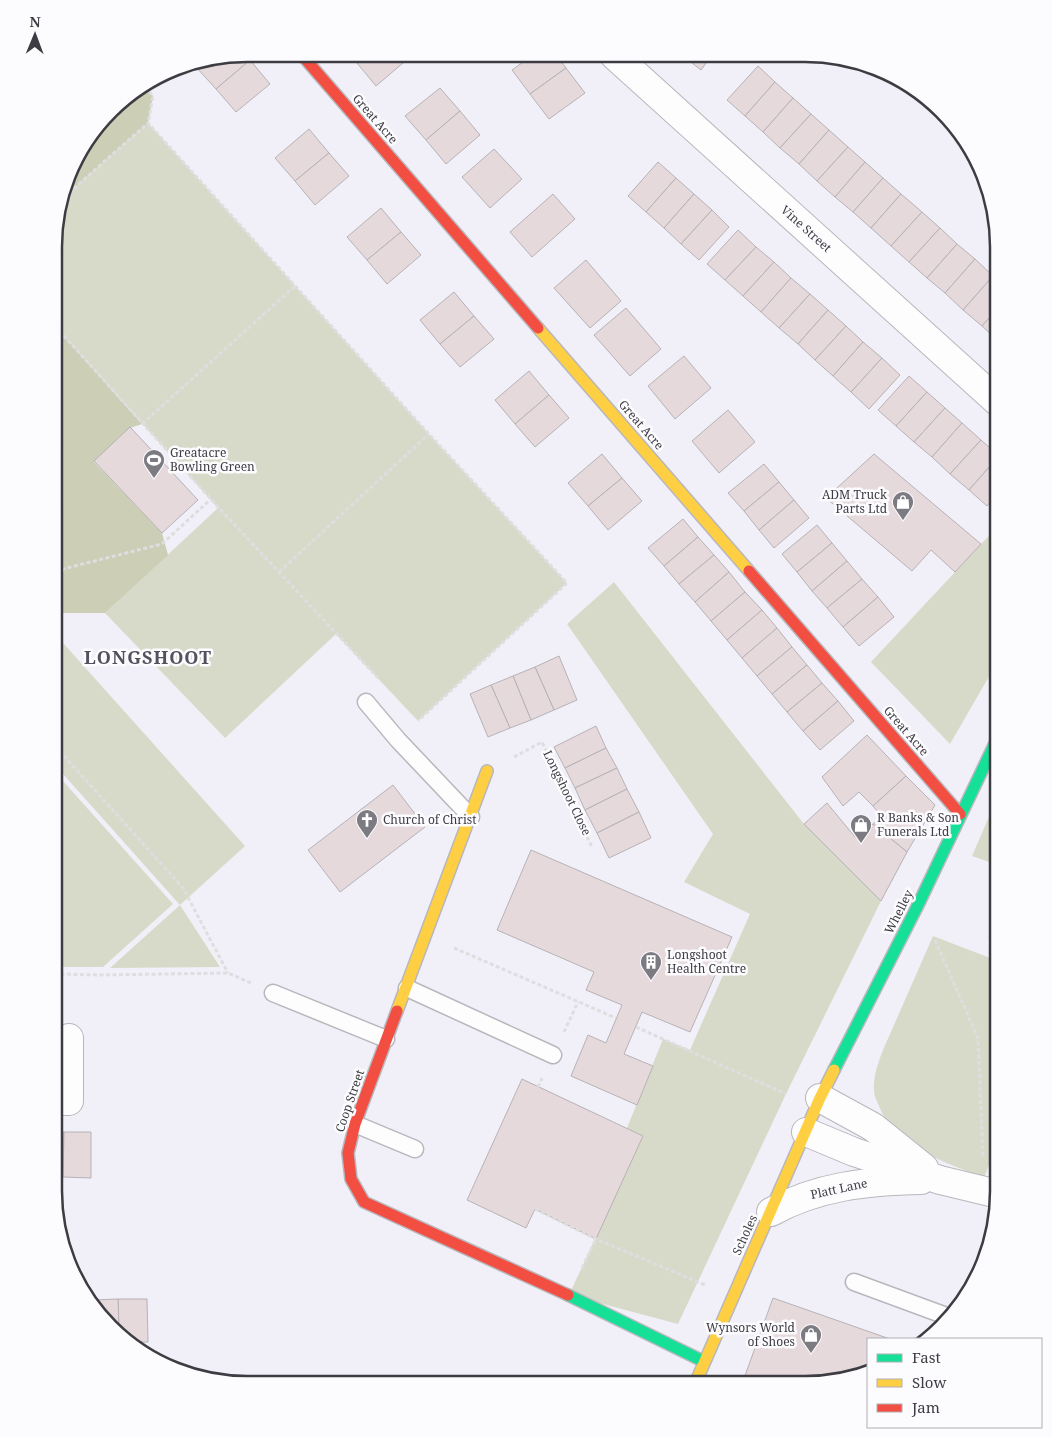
<svg xmlns="http://www.w3.org/2000/svg" width="1052" height="1438" font-family="'Noto Serif',serif">
	<rect width="100%" height="100%" fill="#f1f0f8"/>
	<g fill="#d8dac9">
		<polygon points="148,123 429,434 567,583 418,721 336,634 225,738 105,613 218,508 55,326 55,222 64,197"/>
		<polygon points="998,526 998,661 950,744 871,662"/>
		<polygon points="614,582 804,824 881,901 786,1094 678,1324 569,1295 643,1136 627,1128 663,1039 690,1050 750,914 684,882 713,834 567,624"/>
		<polygon points="55,634 245,846 180,905 220,967 110,968 180,905 55,765"/>
		<polygon points="54,771 173,904 103,967 54,967"/>
		<polygon points="998,796 998,865 972,856"/>
		<path d="M933,936L998,961V1141L984,1178C947,1162 894,1148 879,1106C877,1101 874,1096 874,1091C873,1077 878,1063 883,1050Z"/>
	</g>
	<g fill="#ccceb5">
		<polygon points="145,87 153,96 148,123 64,197 80,151 120,102"/>
		<polygon points="55,326 142,424 130,428 94,462 162,533 168,555 105,613 55,613 55,585 64,571 55,556"/>
	</g>
	<g fill="#e5d9dc" stroke="#b6b2b5">
		<polygon points="244,54 250,60 216,89 196,67 202,61"/>
		<polygon points="349,54 367,54 357,63"/>
		<polygon points="367,54 407,54 410,57 376,86 357,63"/>
		<polygon points="492,54 506,55 497,61"/>
		<polygon points="533,55 556,55 566,68 530,94 512,70"/>
		<polygon points="682,55 712,55 701,70"/>
		<polygon points="250,60 270,84 236,112 216,89"/>
		<polygon points="758,66 775,82 745,116 727,100"/>
		<polygon points="566,68 585,93 549,119 530,94"/>
		<polygon points="775,82 793,98 763,132 745,116"/>
		<polygon points="440,88 460,111 426,140 405,116"/>
		<polygon points="793,98 811,114 780,148 763,132"/>
		<polygon points="460,111 480,135 446,164 426,140"/>
		<polygon points="811,114 829,130 799,164 780,148"/>
		<polygon points="309,129 329,153 295,181 275,158"/>
		<polygon points="829,130 848,147 817,181 799,164"/>
		<polygon points="848,147 865,162 835,197 817,181"/>
		<polygon points="494,149 522,179 490,208 462,177"/>
		<polygon points="329,153 349,176 315,205 295,181"/>
		<polygon points="658,162 676,178 646,212 628,196"/>
		<polygon points="865,162 883,178 853,212 835,197"/>
		<polygon points="676,178 694,194 664,228 646,212"/>
		<polygon points="883,178 901,194 871,228 853,212"/>
		<polygon points="553,194 575,219 532,257 510,232"/>
		<polygon points="694,194 712,210 681,244 664,228"/>
		<polygon points="901,194 922,212 891,246 871,228"/>
		<polygon points="381,208 401,232 367,260 347,237"/>
		<polygon points="712,210 729,227 699,260 681,244"/>
		<polygon points="922,212 940,228 909,262 891,246"/>
		<polygon points="940,228 957,244 927,278 909,262"/>
		<polygon points="738,230 756,247 725,280 707,264"/>
		<polygon points="401,232 421,255 387,284 367,260"/>
		<polygon points="957,244 975,259 945,293 927,278"/>
		<polygon points="756,247 774,262 743,296 725,280"/>
		<polygon points="975,259 993,276 963,310 945,293"/>
		<polygon points="586,260 621,301 590,328 554,288"/>
		<polygon points="774,262 791,278 761,312 743,296"/>
		<polygon points="993,276 998,280 998,308 982,326 963,310"/>
		<polygon points="791,278 810,294 779,328 761,312"/>
		<polygon points="454,292 474,316 440,344 420,320"/>
		<polygon points="810,294 828,310 798,344 779,328"/>
		<polygon points="626,308 661,349 630,376 594,335"/>
		<polygon points="998,308 998,341 982,326"/>
		<polygon points="828,310 846,326 815,360 798,344"/>
		<polygon points="474,316 494,339 460,367 440,344"/>
		<polygon points="846,326 863,342 833,376 815,360"/>
		<polygon points="863,342 882,358 851,392 833,376"/>
		<polygon points="684,356 711,388 675,419 648,386"/>
		<polygon points="882,358 900,375 869,409 851,392"/>
		<polygon points="529,371 549,395 515,424 495,400"/>
		<polygon points="909,376 927,392 896,426 878,410"/>
		<polygon points="927,392 945,408 914,442 896,426"/>
		<polygon points="549,395 569,418 535,447 515,424"/>
		<polygon points="945,408 962,423 932,457 914,442"/>
		<polygon points="728,410 755,442 719,473 692,441"/>
		<polygon points="962,423 981,440 950,474 932,457"/>
		<polygon points="130,427 198,500 162,533 94,461"/>
		<polygon points="981,440 998,455 998,457 969,490 950,474"/>
		<polygon points="602,454 622,478 588,506 568,483"/>
		<polygon points="874,454 981,544 955,572 931,550 912,571 826,498"/>
		<polygon points="998,457 998,493 987,506 969,490"/>
		<polygon points="764,464 779,482 744,511 728,493"/>
		<polygon points="622,478 642,501 608,530 588,506"/>
		<polygon points="779,482 794,500 759,530 744,511"/>
		<polygon points="794,500 809,518 774,548 759,530"/>
		<polygon points="683,519 698,537 664,566 648,548"/>
		<polygon points="817,525 832,543 797,572 782,554"/>
		<polygon points="698,537 714,555 679,584 664,566"/>
		<polygon points="832,543 847,561 812,591 797,572"/>
		<polygon points="714,555 729,572 695,602 679,584"/>
		<polygon points="847,561 862,579 827,608 812,591"/>
		<polygon points="729,572 745,592 711,621 695,602"/>
		<polygon points="862,579 878,597 843,627 827,608"/>
		<polygon points="745,592 762,610 727,640 711,621"/>
		<polygon points="878,597 894,617 859,646 843,627"/>
		<polygon points="762,610 777,628 742,658 727,640"/>
		<polygon points="777,628 792,647 757,676 742,658"/>
		<polygon points="792,647 807,665 772,694 757,676"/>
		<polygon points="559,656 577,700 554,710 535,667"/>
		<polygon points="807,665 822,683 787,712 772,694"/>
		<polygon points="535,667 554,710 531,720 513,676"/>
		<polygon points="513,676 531,720 510,728 491,685"/>
		<polygon points="822,683 838,701 803,731 787,712"/>
		<polygon points="491,685 510,728 488,737 470,694"/>
		<polygon points="838,701 854,721 820,750 803,731"/>
		<polygon points="596,726 606,748 565,768 554,747"/>
		<polygon points="867,735 906,776 873,806 859,792 843,806 822,777"/>
		<polygon points="606,748 617,768 575,788 565,768"/>
		<polygon points="617,768 627,789 585,810 575,788"/>
		<polygon points="906,776 935,805 907,852 873,824 881,816 873,806"/>
		<polygon points="393,785 425,827 340,892 308,850"/>
		<polygon points="627,789 639,812 597,833 585,810"/>
		<polygon points="827,803 855,837 873,824 907,852 881,901 804,824"/>
		<polygon points="639,812 651,838 609,858 597,833"/>
		<polygon points="531,850 732,937 690,1032 642,1012 624,1054 653,1066 637,1105 571,1076 588,1035 606,1043 622,1005 586,990 594,972 497,930"/>
		<polygon points="998,912 998,940 989,937"/>
		<polygon points="522,1079 643,1136 596,1239 535,1209 526,1228 467,1200"/>
		<polygon points="54,1132 64,1132 63,1177 54,1177"/>
		<polygon points="64,1132 91,1132 91,1178 63,1177"/>
		<polygon points="773,1298 890,1339 868,1339 868,1369 804,1384 742,1384"/>
		<polygon points="118,1299 147,1299 148,1342 128,1342 119,1331"/>
		<polygon points="118,1299 119,1331 93,1300"/>
	</g>
	<g fill="none" stroke-linecap="round" stroke-linejoin="round">
		<g stroke="#b8b7bd" stroke-width="19">
			<g id="lane">
				<polyline points="366,702 398,740 471,817"/>
				<polyline points="407,988 553,1055"/>
				<polyline points="273,993 386,1039"/>
				<polyline points="355,1124 415,1149"/>
				<polyline points="854,1282 949,1317"/>
			</g>
		</g>
		<g stroke="#b8b7bd" stroke-width="30">
			<g id="street">
				<polyline points="614,55 998,402"/>
				<polyline points="820,1098 873,1127 924,1168"/>
				<polyline points="54,1101 69,1101 69,1038"/>
				<polyline points="806,1132 854,1152 940,1180 998,1194"/>
				<path d="M771,1212C818,1186 868,1181 921,1180"/>
			</g>
		</g>
		<g stroke="#b8b7bd" stroke-width="14">
			<g id="fast">
				<polyline points="834,1070 919,903 998,737"/>
				<polyline points="568,1295 703,1361"/>
			</g>
		</g>
		<g stroke="#b8b7bd" stroke-width="14">
			<g id="slow">
				<polyline points="538,328 749,571"/>
				<polyline points="397,1011 487,771"/>
				<polyline points="695,1384 820,1098 834,1070"/>
			</g>
		</g>
		<g stroke="#b8b7bd" stroke-width="14">
			<g id="jam">
				<polyline points="301,54 538,328"/>
				<polyline points="749,571 960,814"/>
				<polyline points="397,1011 355,1124 348,1153 351,1179 364,1202 568,1295"/>
			</g>
		</g>
		<g stroke="#dedee0" stroke-width="3" stroke-dasharray="4 2.5" stroke-linecap="butt">
			<polyline points="145,87 153,96 148,123"/>
			<polyline points="64,197 148,123 429,434 567,583 418,721"/>
			<polyline points="55,326 219,508 378,678"/>
			<polyline points="142,424 295,286"/>
			<polyline points="55,571 162,544 211,499"/>
			<polyline points="279,572 429,434"/>
			<polyline points="55,746 183,888 228,973"/>
			<polyline points="514,757 542,742 592,847"/>
			<polyline points="935,940 978,1038 983,1158"/>
			<polyline points="454,948 616,1018"/>
			<polyline points="54,974 101,975 228,973 251,983"/>
			<polyline points="636,1027 786,1094"/>
			<polyline points="564,1032 578,1002"/>
			<polyline points="538,1087 542,1078"/>
			<polyline points="535,1209 596,1239 705,1285"/>
			<polyline points="582,1268 596,1239"/>
		</g>
		<use href="#lane" stroke="#fdfdfe" stroke-width="16"/>
		<use href="#street" stroke="#fdfdfe" stroke-width="28"/>
		<use href="#fast" stroke="#16e098" stroke-width="11"/>
		<use href="#slow" stroke="#ffcf43" stroke-width="11"/>
		<use href="#jam" stroke="#f24e42" stroke-width="11"/>
	</g>
	<defs>
		<g id="stadium-pin" transform="scale(1.125)"><path d="M0 17L-7.5 6A9.5 9.5 0 1 1 7.5 6Z" fill="#7c7b82" stroke="#fcfbfe"/><path d="M0-5a6.5 5 0 1 0 0 10a6.5 5 0 1 0 0-10ZM-3.5-1.8h7v3.6h-7Z" fill="#fff"/></g>
		<g id="shop-pin" transform="scale(1.125)"><path d="M0 17L-7.5 6A9.5 9.5 0 1 1 7.5 6Z" fill="#7c7b82" stroke="#fcfbfe"/><path d="M-5-2.5h2.3a2.7 3.5 0 0 1 5.4 0H5L5.5 6h-11ZM-1.5-2.5h3a1.5 2.3 0 0 0-3 0Z" fill="#fff"/></g>
		<g id="church-pin" transform="scale(1.125)"><path d="M0 17L-7.5 6A9.5 9.5 0 1 1 7.5 6Z" fill="#7c7b82" stroke="#fcfbfe"/><path d="M-1.2-6h2.4v3.5h3.3v2.4h-3.3V6h-2.4V-.1h-3.3v-2.4h3.3Z" fill="#fff"/></g>
		<g id="building-pin" transform="scale(1.125)"><path d="M0 17L-7.5 6A9.5 9.5 0 1 1 7.5 6Z" fill="#7c7b82" stroke="#fcfbfe"/><path d="M-4-6H4V6H1V3H-1V6H-4ZM-2.5-4.3h1.7v1.8h-1.7ZM.8-4.3h1.7v1.8H.8ZM-2.5-1h1.7V.8h-1.7ZM.8-1h1.7V.8H.8Z" fill="#fff"/></g>
	</defs>
	<g fill-rule="evenodd">
		<use href="#stadium-pin" x="154" y="460"/>
		<use href="#shop-pin" x="903" y="502"/>
		<use href="#church-pin" x="367" y="820"/>
		<use href="#shop-pin" x="861" y="825"/>
		<use href="#building-pin" x="651" y="962"/>
		<use href="#shop-pin" x="811" y="1335"/>
	</g>
	<g text-anchor="middle" stroke-width="5" stroke-linejoin="round" paint-order="stroke">
		<g font-size="12" fill="#3d3c42" stroke="#fcfbfe">
			<text transform="translate(375 119) rotate(49)" y="4">Great Acre</text>
			<text transform="translate(806 229) rotate(42)" y="4">Vine Street</text>
			<text transform="translate(641 425) rotate(49)" y="4">Great Acre</text>
			<text transform="translate(906 731) rotate(49)" y="4">Great Acre</text>
			<text transform="translate(567 793) rotate(64)" y="4">Longshoot Close</text>
			<text transform="translate(899 912) rotate(-63)" y="4">Whelley</text>
			<text transform="translate(350 1101) rotate(-71)" y="4">Coop Street</text>
			<text transform="translate(839 1189) rotate(-12)" y="4">Platt Lane</text>
			<text transform="translate(745 1235) rotate(-65)" y="4">Scholes</text>
		</g>
		<g font-size="12" fill="#3d3c42" stroke="#fcfbfe" text-anchor="start">
			<text x="170" y="457">Greatacre<tspan x="170" dy="14">Bowling Green</tspan></text>
			<text x="887" y="499" text-anchor="end">ADM Truck<tspan x="887" dy="14">Parts Ltd</tspan></text>
			<text x="877" y="822">R Banks &amp; Son<tspan x="877" dy="14">Funerals Ltd</tspan></text>
			<text x="383" y="824">Church of Christ</text>
			<text x="667" y="959">Longshoot<tspan x="667" dy="14">Health Centre</tspan></text>
			<text x="795" y="1332" text-anchor="end">Wynsors World<tspan x="795" dy="14">of Shoes</tspan></text>
		</g>
		<g font-size="18" font-weight="bold" letter-spacing="1" fill="#54515e" stroke="#fcfbfe">
			<text x="148" y="664">LONGSHOOT</text>
		</g>
	</g>
	<path d="M0 0H1052V1438H0ZM247 62H805A185 185 0 0 1 990 247V1191A185 185 0 0 1 805 1376H247A185 185 0 0 1 62 1191V247A185 185 0 0 1 247 62Z" fill="#fcfbfe" fill-rule="evenodd"/>
	<path fill="none" stroke="#3d3c42" stroke-width="2.5" d="M247 62H805A185 185 0 0 1 990 247V1191A185 185 0 0 1 805 1376H247A185 185 0 0 1 62 1191V247A185 185 0 0 1 247 62Z"/>
	<rect x="867" y="1338" width="175" height="90" fill="#fcfbfe" stroke="#b0afb3"/>
	<rect x="877" y="1354" width="25" height="8" fill="#16e098" stroke="#b0afb3"/>
	<text x="912" y="1363" font-size="15" fill="#3d3c42">Fast</text>
	<rect x="877" y="1379" width="25" height="8" fill="#ffcf43" stroke="#b0afb3"/>
	<text x="912" y="1388" font-size="15" fill="#3d3c42">Slow</text>
	<rect x="877" y="1404" width="25" height="8" fill="#f24e42" stroke="#b0afb3"/>
	<text x="912" y="1413" font-size="15" fill="#3d3c42">Jam</text>
	<g transform="translate(35 35) rotate(1)" stroke="#fcfbfe" stroke-width="4" paint-order="stroke">
	<path d="M0-4L9 19L0 12L-9 19Z" fill="#3d3c42"/>
	<text y="-8" font-size="14" font-weight="bold" text-anchor="middle" fill="#3d3c42">N</text>
	</g>
</svg>
